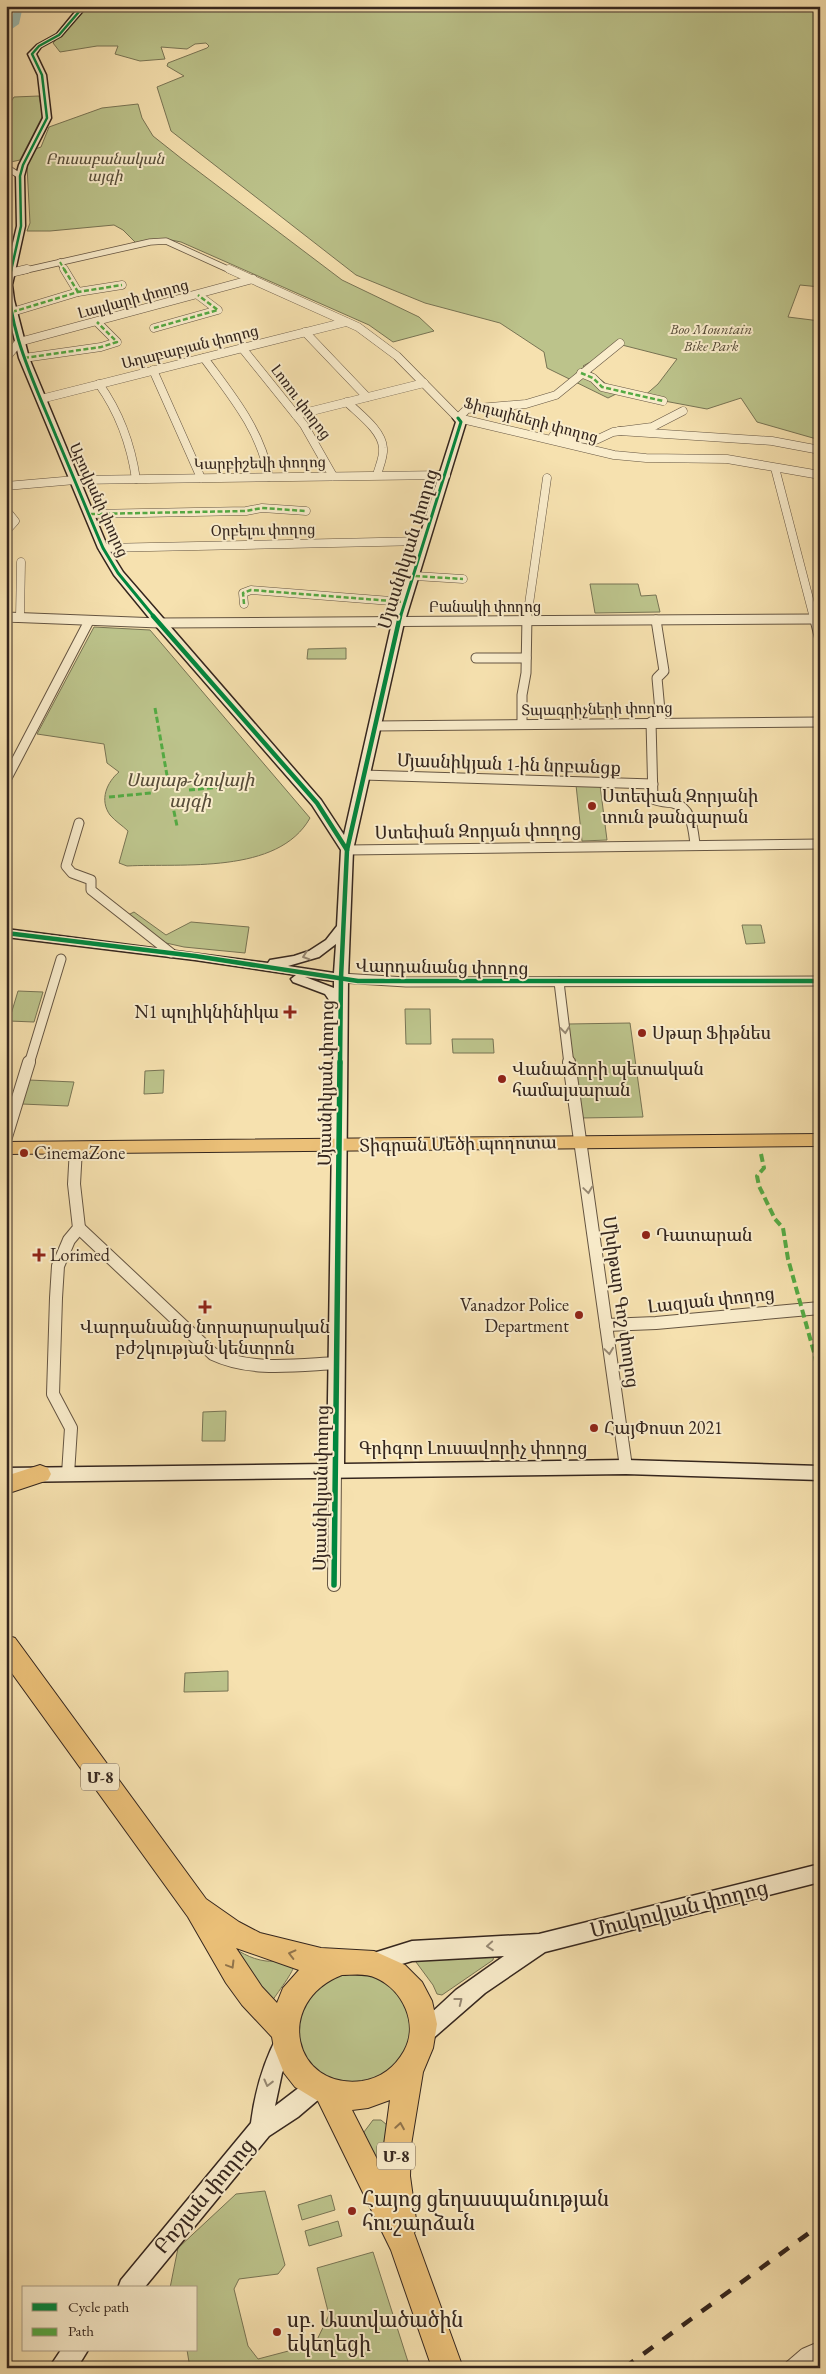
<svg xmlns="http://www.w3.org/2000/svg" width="826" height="2374" font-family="'EB Garamond','Noto Serif Armenian',serif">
	<rect width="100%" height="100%" fill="#f6e1af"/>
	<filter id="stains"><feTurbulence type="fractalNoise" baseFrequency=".004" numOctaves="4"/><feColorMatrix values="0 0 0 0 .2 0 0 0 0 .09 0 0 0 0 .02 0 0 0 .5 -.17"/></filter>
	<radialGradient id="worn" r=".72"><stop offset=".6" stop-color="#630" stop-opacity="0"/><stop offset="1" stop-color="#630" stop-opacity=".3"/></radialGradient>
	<g fill="#bcc38b" stroke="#787454">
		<polygon points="86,6 820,6 820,287 800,285 788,317 820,321 820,440 757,422 741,398 707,409 643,397 658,384 677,359 622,345 583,366 618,393 608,398 547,368 544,352 500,323 425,303 356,275 171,131 157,87 184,76 167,66 168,63 207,48 209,46 206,43 195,44 187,49 161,47 165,59 140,61 115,54 118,46 97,46 60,52 53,43 79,17"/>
		<polygon points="39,96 43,115 20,160 6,163 6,109 14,97"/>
		<polygon points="138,104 142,118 153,136 182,159 342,280 419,317 434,331 393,342 369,325 181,242 166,239 136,243 123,230 114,225 50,231 27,231 30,223 27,166 35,149 41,147 49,127 102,108"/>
		<polygon points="590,584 638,584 641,596 656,595 660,612 595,613"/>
		<path d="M94,627L150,630L310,818C278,875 182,863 127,866L119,863L128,831C123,826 115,821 110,815C99,800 107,782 119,772L107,763L104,744L37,734Z"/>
		<polygon points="346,648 346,659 307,659 308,649"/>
		<polygon points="576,785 600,785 607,840 582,841"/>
		<polygon points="134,912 166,935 191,922 249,927 245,953 184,947 166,943 128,915"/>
		<polygon points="742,925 761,925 765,943 746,944"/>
		<polygon points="18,991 43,992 34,1022 9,1021"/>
		<polygon points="405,1009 430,1009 431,1044 406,1044"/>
		<polygon points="630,1023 643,1117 580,1118 568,1024"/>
		<polygon points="452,1039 493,1039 494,1053 453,1053"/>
		<polygon points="164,1070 163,1093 144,1094 145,1071"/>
		<polygon points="29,1080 74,1082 68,1106 22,1104"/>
		<polygon points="226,1411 225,1441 202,1441 203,1412"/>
		<polygon points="228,1671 228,1691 184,1692 185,1673"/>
		<path d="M225,1942C238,1951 250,1959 266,1961C275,1962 286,1959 294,1964C295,1971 276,1994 271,2003Z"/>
		<polygon points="494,1955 493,1960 442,1995 437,1994 433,1985 416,1962 418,1960"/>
		<path d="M371,1974C383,1980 394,1985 402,1996C422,2025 407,2062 380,2080C376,2082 348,2087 342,2087C332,2086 317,2075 308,2070L293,2018L301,2000L332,1975Z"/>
		<polygon points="373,2120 381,2120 387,2125 385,2187 364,2132"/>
		<polygon points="265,2191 285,2265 278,2274 239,2279 234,2289 248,2346 258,2359 315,2344 329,2315 317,2268 373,2252 410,2368 190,2368 187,2350 196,2350 196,2288 170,2288 178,2248 236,2194"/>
		<polygon points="331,2195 335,2210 302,2220 298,2205"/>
		<polygon points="338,2221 342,2236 309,2246 305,2231"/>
	</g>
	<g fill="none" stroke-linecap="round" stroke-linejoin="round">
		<polygon fill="#9ebcb2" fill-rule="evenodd" points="15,6 23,6 19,24 6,33 6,26 11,23"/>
		<g stroke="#655542" stroke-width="7">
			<g id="street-far4">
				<polyline points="6,167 20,176"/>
				<polyline points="60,262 65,271"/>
				<polyline points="22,271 150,242 166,241 232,271"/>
			</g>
		</g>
		<g stroke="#655542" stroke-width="9">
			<g id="street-far3">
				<polyline points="64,269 78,292"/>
				<polyline points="229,269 358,327 397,356 458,418 614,455 646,458 727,459 820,475"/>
				<polyline points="6,274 27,269"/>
				<polyline points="12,312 78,292 122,285"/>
				<polyline points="154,328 218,310 198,295"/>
				<polyline points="305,332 367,397"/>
				<polyline points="242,348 304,425 333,476"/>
				<polyline points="6,358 19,342 253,279"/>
				<polyline points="24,358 101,347 117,342 97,322"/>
				<path d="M204,358C231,395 261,430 269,477"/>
				<polyline points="153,370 201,478"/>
				<polyline points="581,373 593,378 602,387 663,401"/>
				<path d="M99,384C119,412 131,445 136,479"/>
				<polyline points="41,399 346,322"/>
				<path d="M347,402C359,414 382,430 383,448C384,457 379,467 377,475"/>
				<polyline points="296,415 424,383"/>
				<polyline points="458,418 467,409 526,404 556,395 620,343"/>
				<polyline points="619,431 772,441 820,450"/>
				<polyline points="553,436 596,440 613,432 652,427 683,411"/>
				<polyline points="775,468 814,618"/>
				<polyline points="6,486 75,480 446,475"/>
				<polyline points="6,510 15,521 6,531"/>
				<polyline points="90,514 246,511 262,508 306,511"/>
				<polyline points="103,548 424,541"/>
				<polyline points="415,576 463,579"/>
				<polyline points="244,604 243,593 251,590 404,602"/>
				<polyline points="6,617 20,618"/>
				<polyline points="20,618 21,562"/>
				<polyline points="527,618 547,478"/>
			</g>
		</g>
		<g stroke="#655542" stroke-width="11">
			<g id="street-far2">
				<polyline points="814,616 820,640"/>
				<polyline points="6,617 159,623 814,619"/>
				<polyline points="656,620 664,671 657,678 661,722"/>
				<polyline points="476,658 526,658"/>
				<path d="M651,722L653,799C660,802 666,802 673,803C692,807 693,829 695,844"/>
				<polyline points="522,724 522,695 526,673 527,616"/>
				<polyline points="375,726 820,722"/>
				<polyline points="363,775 653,784"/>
				<polyline points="6,780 89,621"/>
				<polyline points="79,823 66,866 72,873 91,880 91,890 171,953"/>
				<polyline points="347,850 820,844"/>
				<polyline points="341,978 406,982 820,981"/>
				<polyline points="559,982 569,1064"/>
				<polyline points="29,1064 61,959"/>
			</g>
		</g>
		<g stroke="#655542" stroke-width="14">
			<g id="street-far1">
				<polyline points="569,1062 626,1467"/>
				<polyline points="6,1137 29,1062"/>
				<path d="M79,1228L213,1354C251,1372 296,1365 337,1363"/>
				<polyline points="606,1325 656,1323 820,1308"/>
				<polyline points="68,1474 71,1428 53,1394 56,1298 58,1266 69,1240 79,1228 74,1184 76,1148"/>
				<polyline points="334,1585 335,1469"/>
			</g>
		</g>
		<g stroke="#655542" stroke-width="18">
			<polyline id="street" points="792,2368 806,2356 820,2350"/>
		</g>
		<g stroke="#35261e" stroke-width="3">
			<g id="secondary">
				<path d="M80,6H87L61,36L41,47L36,54L46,75L51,118L27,165L24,176L25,226L12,285L14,300L29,358L108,548L123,572L321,800L344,835L391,627L456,422L453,418L461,416L466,422L403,627L353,850L348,978L344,1464L626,1460L820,1466V1480L626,1474L6,1482V1468L327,1464L334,1007L325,994L293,982L291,979L296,975L195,960L6,937V929L268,963L270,960L294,956L309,951L326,940L337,926L341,850L312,805L155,625L114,575L98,548L19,358L6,303V273L17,226L16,176L19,165L43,118L38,75L28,54L37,45L57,34ZM336,944L334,973L288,966L319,957ZM305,977L334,981V988Z"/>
				<polygon points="820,1864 820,1882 545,1952 485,1993 430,2041 423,2044 416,2041 413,2034 416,2027 456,1990 504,1956 412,1961 371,1973 364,1970 361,1963 364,1956 412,1941 539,1934"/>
				<path d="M285,2032L292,2035L296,2042L282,2073L275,2106L309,2080L317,2076L325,2080L328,2087L325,2094L298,2117L269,2136L144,2288H118L121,2280L251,2123C255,2092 263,2063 278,2035Z"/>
				<polygon points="61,2350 88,2350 77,2368 49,2368"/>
			</g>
		</g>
		<g stroke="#35261e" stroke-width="2">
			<polygon id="primary" points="820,1134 820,1146 6,1154 6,1142"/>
		</g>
		<g stroke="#35261e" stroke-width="2">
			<g id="highway">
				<polygon points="40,1465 48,1468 51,1474 48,1480 6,1494 6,1476"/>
				<path d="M6,1635L15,1638L206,1899L239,1922L260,1933L321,1948L374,1951L405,1965L422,1982L432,2001L437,2024L433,2048L423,2072L411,2145L410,2176L417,2227L414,2233L463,2368H432L391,2250L318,2101L295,2087L284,2073L274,2048L272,2037L242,2005L226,1983L188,1917L6,1665ZM236,1948L299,1970L283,1988L277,2003L262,1987ZM342,1975C353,1975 366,1973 376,1978C403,1990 419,2024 404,2051C395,2067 381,2078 362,2081C293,2090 273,2002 342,1975ZM390,2100L381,2167L352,2110L368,2108Z"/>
			</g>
		</g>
		<use href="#street-far4" stroke="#f9eccb" stroke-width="5.5"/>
		<use href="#street-far3" stroke="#f9eccb" stroke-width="8"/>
		<use href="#street-far2" stroke="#f9eccb" stroke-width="9"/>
		<use href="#street-far1" stroke="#f9eccb" stroke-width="12"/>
		<use href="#street" stroke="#f9eccb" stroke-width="16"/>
		<use href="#secondary" fill="#f9eccb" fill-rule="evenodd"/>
		<use href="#primary" fill="#ebc078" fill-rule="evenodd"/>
		<use href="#highway" fill="#ebc078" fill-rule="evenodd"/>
		<polyline stroke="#35261e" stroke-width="4.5" stroke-dasharray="12 12" stroke-linecap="butt" points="624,2368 820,2225"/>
		<polyline stroke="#54aa43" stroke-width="2" stroke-dasharray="4 2" stroke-linecap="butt" points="60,262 65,271"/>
		<g stroke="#54aa43" stroke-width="2.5" stroke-dasharray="5 2.5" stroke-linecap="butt">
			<polyline points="64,269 78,292"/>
			<polyline points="12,312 78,292 122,285"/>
			<polyline points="154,328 218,310 198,295"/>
			<polyline points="24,358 101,347 117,342 97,322"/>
			<polyline points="581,373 593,378 602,387 663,401"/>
			<polyline points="90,514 246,511 262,508 306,511"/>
			<polyline points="415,576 463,579"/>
			<polyline points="244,604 243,593 251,590 404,602"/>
		</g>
		<g stroke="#54aa43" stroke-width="3" stroke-dasharray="6 3" stroke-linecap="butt">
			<polyline points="155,708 168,781"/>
			<polyline points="189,790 231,786"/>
			<polyline points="109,797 151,793"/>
			<polyline points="172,802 177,826"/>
		</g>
		<polyline stroke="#54aa43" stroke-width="4" stroke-dasharray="8 4" stroke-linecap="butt" points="761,1154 764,1168 757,1176 759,1186 775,1219 783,1228 788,1259 815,1356 820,1384"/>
		<g stroke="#f9eccb" stroke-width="4.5">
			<polyline id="cycleway-far3" points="11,271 21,226 20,176 23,165 47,118 42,75 32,54 39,46 59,35 84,6"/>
		</g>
		<g stroke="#f9eccb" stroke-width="5">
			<g id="cycleway-far2">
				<path d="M11,269C1,318 38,391 56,436C72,473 87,511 103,548L118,573L155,618"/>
				<polyline points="400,618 461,422 458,418"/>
			</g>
		</g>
		<g stroke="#f9eccb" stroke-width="7">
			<g id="cycleway-far1">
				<polyline points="153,616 317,803 347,850"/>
				<polyline points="6,933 195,956 358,981 820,981"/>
				<polyline points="340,1064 341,978 347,850 400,616"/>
			</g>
		</g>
		<g stroke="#f9eccb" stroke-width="9">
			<polyline id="cycleway" points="334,1585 340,1062"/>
		</g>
		<use href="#cycleway-far3" stroke="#00873e" stroke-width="2.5"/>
		<use href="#cycleway-far2" stroke="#00873e" stroke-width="3"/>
		<use href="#cycleway-far1" stroke="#00873e" stroke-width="4.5"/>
		<use href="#cycleway" stroke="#00873e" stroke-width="5.5"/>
	</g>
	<defs><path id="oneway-chevron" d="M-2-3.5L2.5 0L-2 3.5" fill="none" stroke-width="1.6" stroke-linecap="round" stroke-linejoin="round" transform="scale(1.25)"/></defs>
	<g stroke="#978974">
		<use href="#oneway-chevron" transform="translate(306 956) rotate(161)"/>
		<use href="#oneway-chevron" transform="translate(565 1030) rotate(83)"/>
		<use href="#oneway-chevron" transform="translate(588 1190) rotate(82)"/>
		<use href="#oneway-chevron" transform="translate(609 1351) rotate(82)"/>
		<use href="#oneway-chevron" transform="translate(490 1946) rotate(176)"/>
		<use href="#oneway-chevron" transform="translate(459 2001) rotate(-38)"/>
		<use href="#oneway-chevron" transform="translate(268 2083) rotate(104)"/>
	</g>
	<g stroke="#90734b">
		<use href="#oneway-chevron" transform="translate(292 1954) rotate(-166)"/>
		<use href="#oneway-chevron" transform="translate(231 1965) rotate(59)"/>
		<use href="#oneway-chevron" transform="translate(400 2126) rotate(-81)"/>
	</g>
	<g fill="#8f2418" stroke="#f9eccb" stroke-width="2">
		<circle cx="592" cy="806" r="5"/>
		<path d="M287.5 1004.5h5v5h5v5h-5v5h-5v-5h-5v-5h5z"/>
		<circle cx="642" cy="1033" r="5"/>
		<circle cx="502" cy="1079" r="5"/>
		<circle cx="24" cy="1153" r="5"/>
		<circle cx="646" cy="1235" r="5"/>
		<path d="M36.5 1247.5h5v5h5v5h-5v5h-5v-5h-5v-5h5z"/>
		<path d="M202.5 1299.5h5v5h5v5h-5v5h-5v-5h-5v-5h5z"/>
		<circle cx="579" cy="1315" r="5"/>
		<circle cx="594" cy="1428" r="5"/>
		<circle cx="352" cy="2211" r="5"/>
		<circle cx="277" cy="2332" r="5"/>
	</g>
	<g text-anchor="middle" stroke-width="4" stroke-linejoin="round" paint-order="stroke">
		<g font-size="15" font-style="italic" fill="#574d39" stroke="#f9eccb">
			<text x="105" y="164">Բուսաբանական<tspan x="105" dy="17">այգի</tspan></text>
			<text x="711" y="334">Boo Mountain<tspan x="711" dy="17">Bike Park</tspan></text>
		</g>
		<g font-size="15" fill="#35261e" stroke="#f9eccb">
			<text transform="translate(133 299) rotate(-15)" y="5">Լալվարի փողոց</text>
			<text transform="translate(190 347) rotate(-14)" y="5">Աղաբաբյան փողոց</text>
			<text transform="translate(301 402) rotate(53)" y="5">Լոռու փողոց</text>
			<text transform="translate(531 420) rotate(15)" y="5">Ֆիդայիների փողոց</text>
			<text transform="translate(260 463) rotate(-1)" y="5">Կարբիշեվի փողոց</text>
			<text transform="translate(99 500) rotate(66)" y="5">Աբովյանի փողոց</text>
			<text transform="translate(263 530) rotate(-1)" y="5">Օրբելու փողոց</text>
			<text x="485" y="612">Բանակի փողոց</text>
			<text transform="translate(597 709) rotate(-1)" y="5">Տպագրիչների փողոց</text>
		</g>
		<g fill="#f9eccb" stroke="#706152" stroke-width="1">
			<rect x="81" y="1763.5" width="38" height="27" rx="4"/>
			<rect x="377" y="2142.5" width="38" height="27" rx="4"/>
		</g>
		<g font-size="16" font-weight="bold" fill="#35261e">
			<text x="100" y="1783">Մ-8</text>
			<text x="396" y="2162">Մ-8</text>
		</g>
		<g font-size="18" fill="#35261e" stroke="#f9eccb">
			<text transform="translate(408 549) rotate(-73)" y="6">Մյասնիկյան փողոց</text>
			<text transform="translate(509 764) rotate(2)" y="6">Մյասնիկյան 1-ին նրբանցք</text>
			<text transform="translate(478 831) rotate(-1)" y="6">Ստեփան Զորյան փողոց</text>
			<text transform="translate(442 967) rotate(1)" y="6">Վարդանանց փողոց</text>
			<text transform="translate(326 1083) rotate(-89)" y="6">Մյասնիկյան փողոց</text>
			<text transform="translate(458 1144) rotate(-1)" y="6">Տիգրան Մեծի պողոտա</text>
			<text transform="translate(711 1300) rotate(-6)" y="6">Լազյան փողոց</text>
			<text transform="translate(621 1302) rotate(82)" y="6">Մխիթար Գոշ փողոց</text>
			<text x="473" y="1454">Գրիգոր Լուսավորիչ փողոց</text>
			<text transform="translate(321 1488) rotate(-89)" y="6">Մյասնիկյան փողոց</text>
		</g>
		<g font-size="18" font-style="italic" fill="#574d39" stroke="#f9eccb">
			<text x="190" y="786">Սայաթ-Նովայի<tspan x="190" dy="21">այգի</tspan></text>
		</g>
		<g font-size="18" fill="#35261e" stroke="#f9eccb" text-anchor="start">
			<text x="602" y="802">Ստեփան Զորյանի<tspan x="602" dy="21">տուն թանգարան</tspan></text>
			<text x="279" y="1018" text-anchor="end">N1 պոլիկնինիկա</text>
			<text x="652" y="1039">Սթար Ֆիթնես</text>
			<text x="512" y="1075">Վանաձորի պետական<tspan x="512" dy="21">համալսարան</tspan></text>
			<text x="34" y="1159">CinemaZone</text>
			<text x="656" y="1241">Դատարան</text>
			<text x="50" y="1261">Lorimed</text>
			<text x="569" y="1311" text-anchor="end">Vanadzor Police<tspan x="569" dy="21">Department</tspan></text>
			<text x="205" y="1333" text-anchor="middle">Վարդանանց նորարարական<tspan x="205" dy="21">բժշկության կենտրոն</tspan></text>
			<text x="604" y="1434">ՀայՓոստ 2021</text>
		</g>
		<g font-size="21" fill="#35261e" stroke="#f9eccb">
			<text transform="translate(679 1909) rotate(-14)" y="7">Մոսկովյան փողոց</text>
			<text transform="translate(204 2196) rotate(-50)" y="7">Բոշյան փողոց</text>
		</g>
		<g font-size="21" fill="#35261e" stroke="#f9eccb" text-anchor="start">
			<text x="362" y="2206">Հայոց ցեղասպանության<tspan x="362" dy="24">հուշարձան</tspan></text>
			<text x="287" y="2327">սբ. Աստվածածին<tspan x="287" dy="24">եկեղեցի</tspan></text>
		</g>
	</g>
	<rect width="826" height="2374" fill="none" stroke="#f6e1af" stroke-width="25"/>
	<rect x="8" y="8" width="811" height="2359" fill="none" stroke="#35261e" stroke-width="2.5"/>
	<rect x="12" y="12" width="801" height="2349" fill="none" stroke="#35261e"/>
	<rect x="22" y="2286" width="175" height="65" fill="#f9eccb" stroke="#ab9d86"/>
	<rect x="32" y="2303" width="25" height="8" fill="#00873e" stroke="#ab9d86"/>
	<text x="68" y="2312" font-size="15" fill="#35261e">Cycle path</text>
	<rect x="32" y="2328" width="25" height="8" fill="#54aa43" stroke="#ab9d86"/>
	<text x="68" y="2336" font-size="15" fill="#35261e">Path</text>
	<rect width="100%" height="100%" filter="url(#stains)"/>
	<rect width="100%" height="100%" fill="url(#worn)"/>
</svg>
